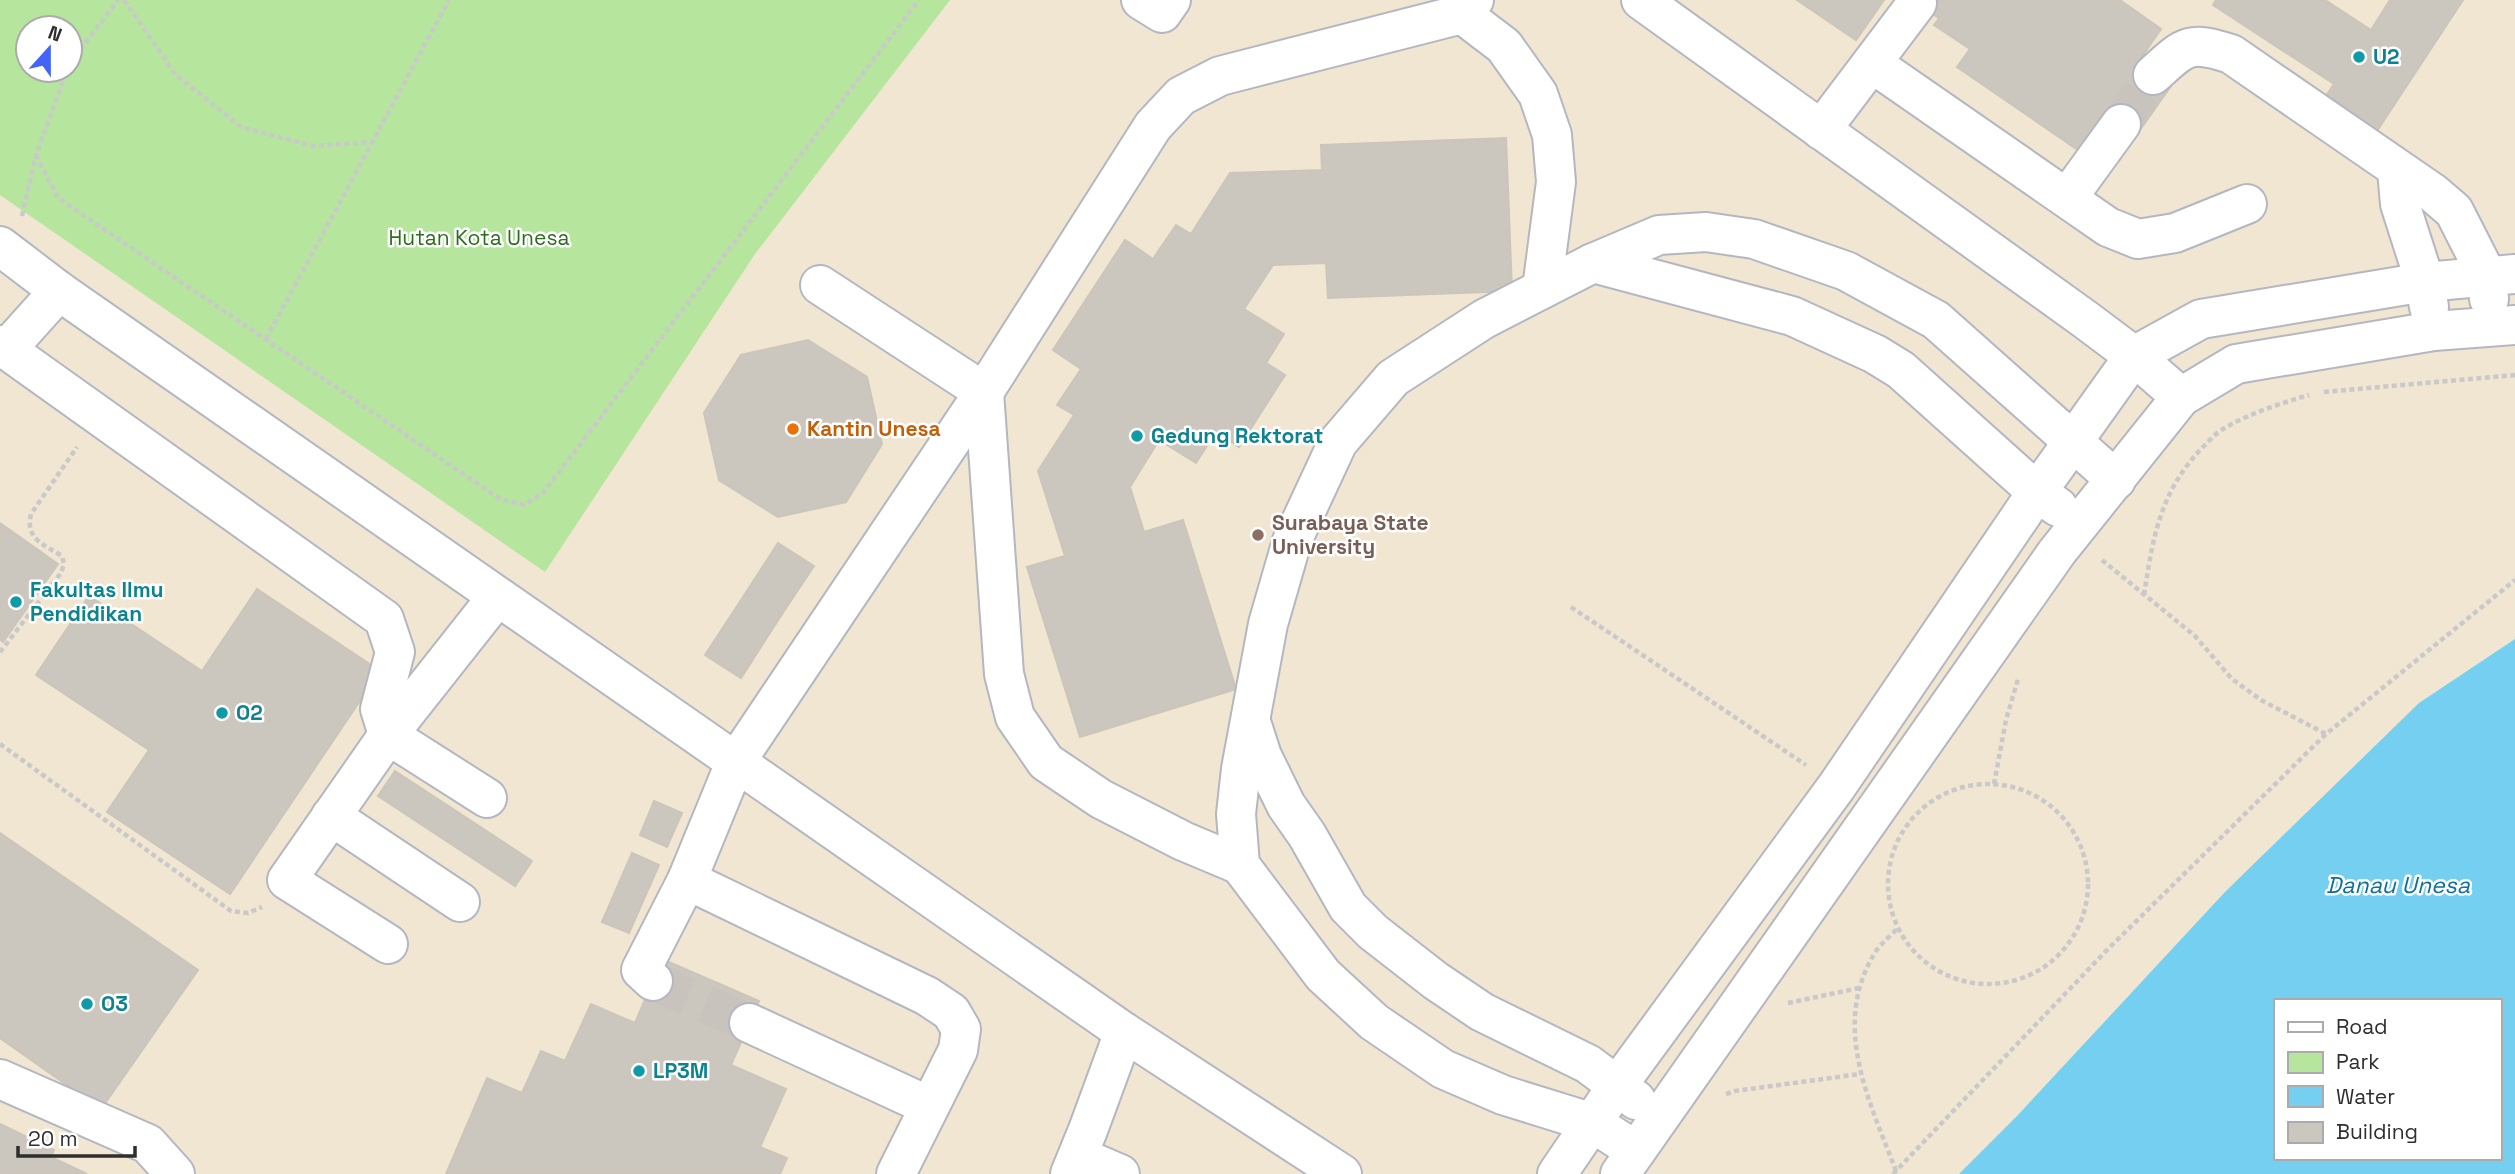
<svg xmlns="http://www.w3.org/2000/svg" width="2515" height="1174" font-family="'Space Grotesk',sans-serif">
	<rect width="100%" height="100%" fill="#efe9e1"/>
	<path fill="#f0e6d1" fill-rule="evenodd" d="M0,0H2515V1174H0ZM28,28H70V70H28ZM2275,1001H2499V1158H2275Z"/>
	<path fill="#b6e59e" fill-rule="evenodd" d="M0,0H950L755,254L545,572L0,195ZM28,28H70V70H28Z"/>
	<path fill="#75cff0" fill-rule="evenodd" d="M2515,639V1174H1959L2017,1116L2225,892L2419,703ZM2275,1001H2499V1158H2275Z"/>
	<g fill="#cbc7bf" stroke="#cbc5ba" stroke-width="2">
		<polygon points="1797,0 1884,0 1856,40"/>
		<polygon points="1913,0 1953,0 1940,19"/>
		<polygon points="1953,0 2120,0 2161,29 2137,64 2171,86 2137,134 2104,111 2078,150 1957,67 1970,49 1934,25"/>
		<polygon points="2216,0 2325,0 2371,30 2390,0 2463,0 2371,140 2319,106 2334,84 2213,5"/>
		<polygon points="1506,138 1512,291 1328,298 1326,263 1273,265 1244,309 1284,334 1266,363 1285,375 1239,447 1216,432 1196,463 1159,440 1130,487 1144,532 1183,520 1236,689 1080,737 1027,567 1065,556 1038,471 1074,415 1057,405 1081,369 1053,350 1125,240 1153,259 1176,225 1191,234 1230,173 1322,170 1321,145"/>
		<polygon points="808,340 867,377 882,444 846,502 778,517 719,480 704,413 741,355"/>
		<polygon points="0,523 58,564 3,642 0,639"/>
		<polygon points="778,543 814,566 782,614 747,591"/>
		<polygon points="257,589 380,671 230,894 107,812 149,750 36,675 89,596 202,671"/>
		<polygon points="747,591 782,614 741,678 705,655"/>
		<polygon points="395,771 532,861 515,886 378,796"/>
		<polygon points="654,801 682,813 667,847 640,835"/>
		<polygon points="0,833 198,970 101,1109 0,1038"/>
		<polygon points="632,853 659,865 629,933 602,922"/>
		<polygon points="662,959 759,1001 731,1065 786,1089 760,1147 787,1158 780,1174 446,1174 487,1078 522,1093 541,1051 565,1061 591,1004 635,1023"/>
		<polygon points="0,1124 54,1150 51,1157 87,1174 0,1174"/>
	</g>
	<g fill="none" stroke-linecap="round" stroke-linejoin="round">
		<g stroke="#c8c4bd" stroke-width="38" stroke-dasharray="38 19" stroke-linecap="butt">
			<polyline points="2121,124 2153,75"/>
			<polyline points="653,981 749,1023"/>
		</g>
		<g stroke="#b4b7c1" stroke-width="42">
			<g id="minor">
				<polyline points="1141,0 1162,13 1171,0"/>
				<polyline points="1474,0 1462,14 1504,46 1538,94 1552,135 1556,182 1542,289"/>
				<polyline points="1641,0 2086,320 2134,356 2181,397"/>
				<polyline points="1873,64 2108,227 2138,239 2175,233 2247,204"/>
				<path d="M2153,75C2185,46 2188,40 2231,54L2433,193L2454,211L2487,276L2489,299"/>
				<polyline points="1821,130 1917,3"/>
				<polyline points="2397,170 2400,204 2425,282 2429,307"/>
				<polyline points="2068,197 2121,124"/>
				<polyline points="0,246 59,291 1124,1032 1342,1174"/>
				<polyline points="1593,263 1792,316 1875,354 1901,370 2037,492 2058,507"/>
				<polyline points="820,285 984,392 1004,674 1015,717 1046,762 1101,799 1183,841 1240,865"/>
				<polyline points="0,345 384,619 395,652 380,709 388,735 487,798"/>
				<polyline points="6,350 59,291"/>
				<polyline points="1251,722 1262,756 1286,805 1307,835 1348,907 1373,932 1436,981 1482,1012 1588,1064 1636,1100"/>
				<polyline points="331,816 460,902"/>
				<polyline points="687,880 927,996 951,1012 961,1029 958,1050 896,1174"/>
				<polyline points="388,944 287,880 388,735 497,597"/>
				<polyline points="653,981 641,970 687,880 735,763 984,392 1153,126 1181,96 1220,76 1462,14"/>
				<polyline points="749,1023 929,1106"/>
				<polyline points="0,1079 148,1144 175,1174"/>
				<polyline points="1636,1151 1593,1123 1503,1095 1443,1069 1374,1022 1323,975 1240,865 1236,814 1241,769 1268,624 1292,541 1338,442 1393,378 1484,319 1593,263 1659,235 1706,232 1754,239 1846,271 1936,320 2116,480"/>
				<polyline points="1078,1156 1120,1174"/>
				<polyline points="1070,1174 1088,1130 1124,1032"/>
				<polyline points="1557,1174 1617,1086 1837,786 2037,492 2134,356 2201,319 2425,282 2515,274"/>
				<polyline points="1620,1174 2057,552 2181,397 2236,364 2434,331 2515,325"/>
			</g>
		</g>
		<g stroke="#c9c9c9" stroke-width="4.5" stroke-dasharray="5 3.5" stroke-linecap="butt">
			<polyline points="124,0 176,75 241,127 313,146 373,142"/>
			<polyline points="70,63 118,0"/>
			<polyline points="36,155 58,198 500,499 523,505 543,493 919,0"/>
			<polyline points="22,216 36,155 67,70"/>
			<polyline points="266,339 449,0"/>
			<polyline points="2324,392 2515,375"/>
			<polyline points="2102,560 2195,636 2232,679 2261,700 2326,734"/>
			<path d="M2144,595C2153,537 2160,491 2203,447C2209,441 2216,433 2223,429C2250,413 2279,404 2309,395"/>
			<polyline points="1571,607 1806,765"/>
			<path d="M0,652L61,573L64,564L62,556C43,544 25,539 31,514L77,447"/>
			<polyline points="0,744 231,911 248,913 262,907"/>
			<polyline points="1994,784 2006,720 2018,679"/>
			<circle cx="1988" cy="884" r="100"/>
			<polyline points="1788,1003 1859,988"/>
			<polyline points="1726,1094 1735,1091 1860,1074"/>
			<path d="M1896,1171C1869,1100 1830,1024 1876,951C1882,943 1891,935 1898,928"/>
			<polyline points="1893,1174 2106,951 2326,734 2515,580"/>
		</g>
		<use href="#minor" stroke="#fff" stroke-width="38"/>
	</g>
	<g fill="#0f9aa8" stroke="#fff" stroke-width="2.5">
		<circle cx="2359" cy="57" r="7"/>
		<circle cx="1137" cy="436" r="7"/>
		<circle cx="16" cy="602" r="7"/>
		<circle cx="222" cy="713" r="7"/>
		<circle cx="87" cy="1004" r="7"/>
		<circle cx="639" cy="1071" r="7"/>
	</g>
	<circle fill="#e8710a" stroke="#fff" stroke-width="2.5" cx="793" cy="429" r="7"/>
	<circle fill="#8d6e63" stroke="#fff" stroke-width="2.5" cx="1258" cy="535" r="7"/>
	<g text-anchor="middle" stroke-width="5" stroke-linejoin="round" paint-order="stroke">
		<g font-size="21" font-weight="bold" fill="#0d838f" stroke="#fff" text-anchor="start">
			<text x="2373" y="64">U2</text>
			<text x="1151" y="443">Gedung Rektorat</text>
			<text x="30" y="597">Fakultas Ilmu<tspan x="30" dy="24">Pendidikan</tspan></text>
			<text x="236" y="720">O2</text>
			<text x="101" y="1011">O3</text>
			<text x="653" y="1078">LP3M</text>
		</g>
		<g font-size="21" fill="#2c6e1b" stroke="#fff">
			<text x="479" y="245">Hutan Kota Unesa</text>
		</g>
		<g font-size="21" font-weight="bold" fill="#c56008" stroke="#fff" text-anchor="start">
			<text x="807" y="436">Kantin Unesa</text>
		</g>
		<g font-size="21" font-weight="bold" fill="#785e54" stroke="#fff" text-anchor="start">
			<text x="1272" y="530">Surabaya State<tspan x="1272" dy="24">University</tspan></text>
		</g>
		<g font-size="23" font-style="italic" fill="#0d6fa3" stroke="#fff">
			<text x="2398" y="893">Danau Unesa</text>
		</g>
	</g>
	<rect x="2274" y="999" width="228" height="161" fill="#ffffff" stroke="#ababab" stroke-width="2"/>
	<rect x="2288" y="1022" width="35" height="10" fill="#ffffff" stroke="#ababab" stroke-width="2"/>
	<text x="2336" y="1034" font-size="21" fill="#2e2e2e">Road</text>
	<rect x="2288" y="1052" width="35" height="21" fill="#b6e59e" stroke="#ababab" stroke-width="2"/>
	<text x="2336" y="1069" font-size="21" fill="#2e2e2e">Park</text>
	<rect x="2288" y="1086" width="35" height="21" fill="#75cff0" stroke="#ababab" stroke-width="2"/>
	<text x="2336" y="1104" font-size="21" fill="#2e2e2e">Water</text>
	<rect x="2288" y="1122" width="35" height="21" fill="#cbc7bf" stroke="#ababab" stroke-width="2"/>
	<text x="2336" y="1139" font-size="21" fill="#2e2e2e">Building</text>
	<g transform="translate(49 49) rotate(21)"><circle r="33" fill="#ffffff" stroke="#ababab" stroke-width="2"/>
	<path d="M0-5L12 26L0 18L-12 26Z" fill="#4264fb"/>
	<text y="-10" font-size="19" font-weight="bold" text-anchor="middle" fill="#2e2e2e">N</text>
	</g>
	<path d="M18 1146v10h117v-10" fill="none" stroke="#2e2e2e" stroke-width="3.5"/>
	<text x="28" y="1146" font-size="21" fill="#2e2e2e" stroke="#ffffff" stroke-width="5" paint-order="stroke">20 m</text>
</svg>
